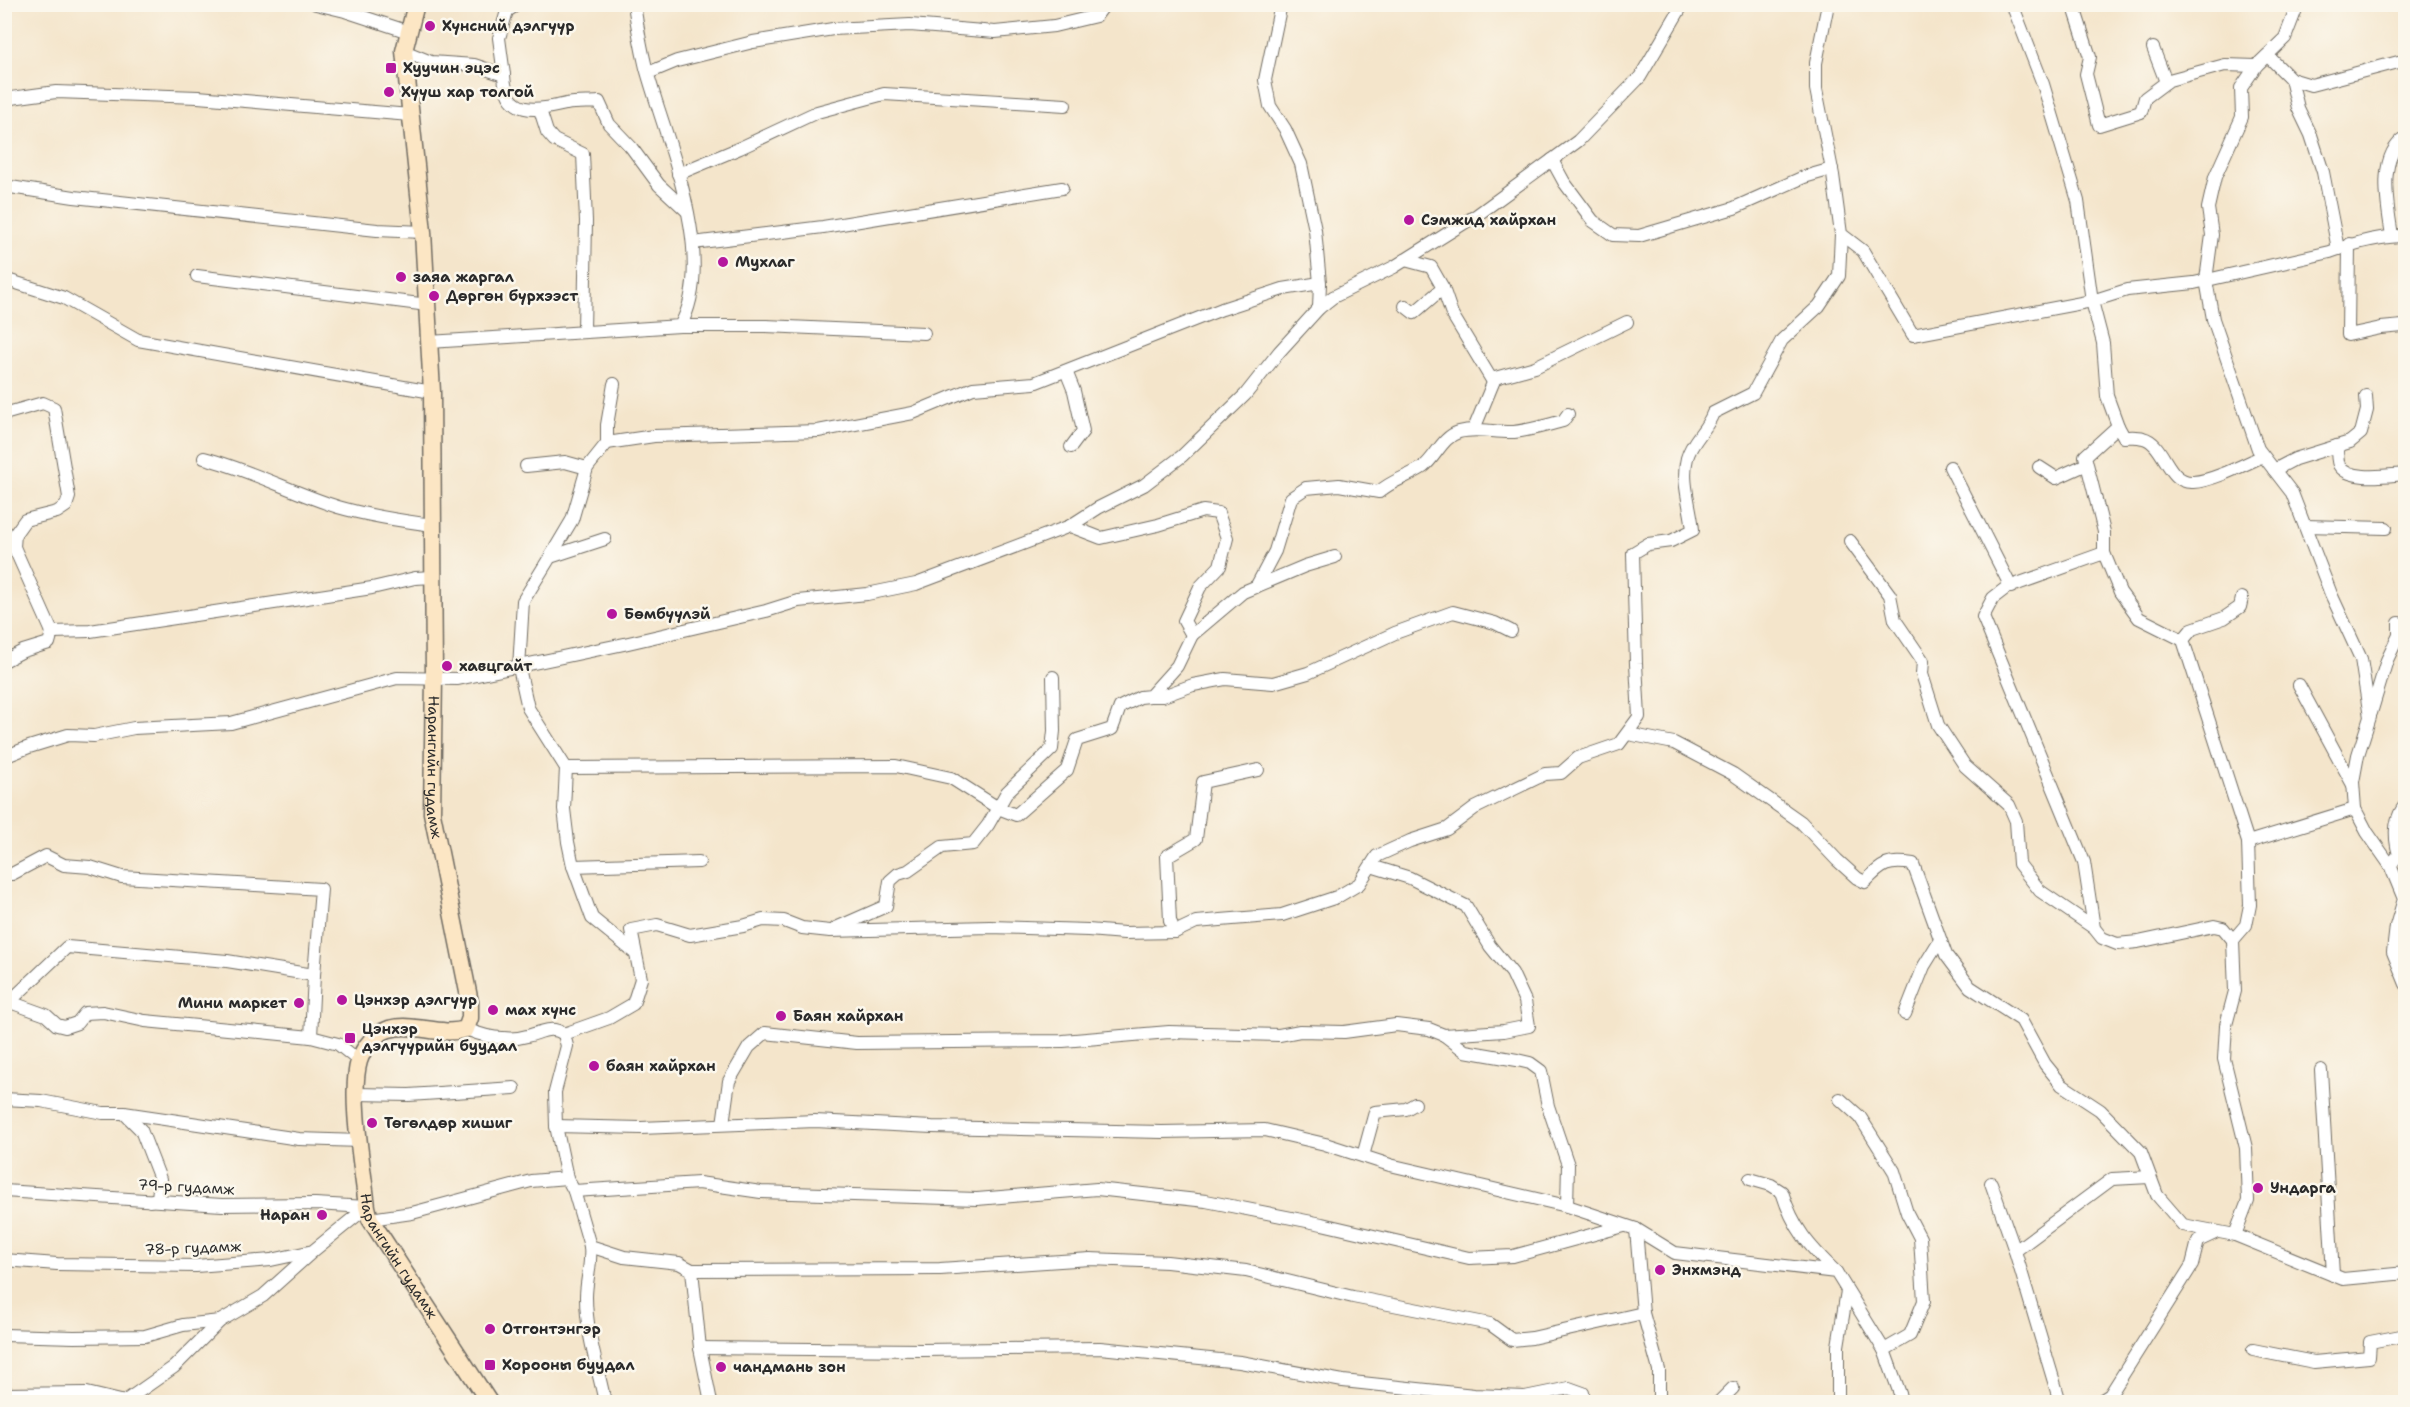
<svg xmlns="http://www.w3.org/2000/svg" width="2410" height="1407" font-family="'Shantell Sans',sans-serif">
	<rect width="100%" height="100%" fill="#fbf7ec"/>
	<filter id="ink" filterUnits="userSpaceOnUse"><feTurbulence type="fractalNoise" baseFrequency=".0167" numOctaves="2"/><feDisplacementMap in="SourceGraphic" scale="12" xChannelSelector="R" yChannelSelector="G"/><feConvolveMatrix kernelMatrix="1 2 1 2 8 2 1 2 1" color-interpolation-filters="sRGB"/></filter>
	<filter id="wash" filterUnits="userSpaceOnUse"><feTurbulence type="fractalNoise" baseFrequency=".008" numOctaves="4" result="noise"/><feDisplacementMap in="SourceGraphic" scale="24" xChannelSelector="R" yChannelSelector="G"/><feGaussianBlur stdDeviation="1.35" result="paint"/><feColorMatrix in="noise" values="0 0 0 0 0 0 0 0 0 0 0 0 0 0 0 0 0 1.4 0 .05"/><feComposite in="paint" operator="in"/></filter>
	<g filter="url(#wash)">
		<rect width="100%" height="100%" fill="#f4e5cb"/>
	</g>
	<g filter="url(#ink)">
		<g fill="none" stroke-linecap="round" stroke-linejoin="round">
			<g stroke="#716c63" stroke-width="14">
				<g id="minor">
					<polyline points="316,4 345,11 409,32"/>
					<polyline points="1281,4 1265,80 1270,106 1285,129 1301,164 1315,230 1320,283 1319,308"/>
					<path d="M1828,4L1816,63V89L1833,175L1841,234L1863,251L1913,335L2092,301L2127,290L2194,283L2330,252C2354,243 2379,236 2406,236"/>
					<polyline points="2012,4 2043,84 2078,201 2092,301 2103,343 2107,396 2118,426 2085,456 2104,532 2104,553 2006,588 1993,598 1983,617 2084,862 2094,928 2102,938 2117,944 2138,942 2214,926 2223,928 2233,940 2235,991 2226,1025 2224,1059 2246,1148 2248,1201 2235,1235"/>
					<polyline points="2073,4 2090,57 2086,74 2099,125 2141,112 2145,98 2169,80 2225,65 2256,66"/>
					<polyline points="2298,4 2285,38 2256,66 2241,88 2242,117 2215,177 2208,208 2212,235 2206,280 2213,319 2258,449 2292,493 2331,594 2361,659 2370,717 2358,755 2353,782 2355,809 2367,832 2390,865 2404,899 2396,926 2393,952 2406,984"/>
					<polyline points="2153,48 2166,82"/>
					<polyline points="404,51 431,62 474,65 504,75 499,38 507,11 518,4"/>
					<polyline points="2268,56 2291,79 2311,85 2406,60"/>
					<polyline points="648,73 677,61 753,42 833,29 910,25 995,32 1054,26 1096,16 1105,4"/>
					<path d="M504,75C506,117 536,111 566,104C577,102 589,103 599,102L609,124L631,147L659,185L686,210"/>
					<polyline points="2291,79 2298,108 2311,135 2323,172 2338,249"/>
					<polyline points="4,99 56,92 198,97 410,115"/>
					<polyline points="540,110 547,132 554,140 583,154 586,221 584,331"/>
					<polyline points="1552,160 1564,182 1593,221 1613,235 1639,236 1734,208 1804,177 1832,169"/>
					<polyline points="678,174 740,148 817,112 884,94 1065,105"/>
					<polyline points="4,186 74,197 377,230 423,232"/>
					<path d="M2392,236C2388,207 2376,157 2406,137"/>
					<polyline points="693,243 823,227 1062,188"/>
					<polyline points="2349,244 2348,335 2381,328 2403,326"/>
					<polyline points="1405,260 1431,267 1443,288 1414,313 1405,306"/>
					<polyline points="197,276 428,305"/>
					<polyline points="4,279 64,298 138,340 432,392"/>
					<polyline points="1443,288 1452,314 1493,382"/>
					<polyline points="680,326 766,326 924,333"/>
					<path d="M429,342L680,326C719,258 665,138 646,68C641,47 637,25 634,4"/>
					<polyline points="1066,371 1074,391 1083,431 1071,447"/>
					<polyline points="4,414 43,403 54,408 69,497 66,506 57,512 25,520 15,534 14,547"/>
					<path d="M2118,426L2124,437C2130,437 2137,436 2143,438C2165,443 2167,484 2193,482C2213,481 2245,464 2263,456"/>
					<polyline points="1474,429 1495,378 1535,367 1627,322"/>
					<polyline points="607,443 654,436 818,431 913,413 973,388 1034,383 1222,309 1283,289 1320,283"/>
					<path d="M2337,446C2337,452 2337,460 2339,465C2349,482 2389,475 2406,474"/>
					<path d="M204,458C251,470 293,493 338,507C369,516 402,521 433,525"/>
					<polyline points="526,466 565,462 587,468"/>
					<polyline points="1950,467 2011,587"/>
					<polyline points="2039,467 2056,478 2087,464"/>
					<polyline points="2274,470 2295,459 2350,442 2361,433 2367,410 2366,396"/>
					<polyline points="2305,526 2386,528"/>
					<polyline points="4,537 14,547 52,632 90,631 372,588 415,578 434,577"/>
					<polyline points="605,539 550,557 523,601 519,668 528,708 566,768 564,809 568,842 573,866 592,918 635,953"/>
					<polyline points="1850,541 1890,595 1895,620 1923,661 1922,674 1938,725 1965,766 2009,805 2016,821 2019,864 2040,891 2094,928"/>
					<polyline points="2104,553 2120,592 2139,618 2183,640 2248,842 2250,905 2246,925 2233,940"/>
					<polyline points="550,557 572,520 587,468 607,443 607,425 614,384"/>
					<path d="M1256,587L1275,551L1291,498L1306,488L1339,485L1379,492C1392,480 1408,477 1423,467C1436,457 1442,437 1459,432C1477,427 1495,433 1514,432C1531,430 1547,425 1563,421L1568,414"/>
					<polyline points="1192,635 1243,592 1305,566 1335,557"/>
					<polyline points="2183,640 2192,629 2224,618 2240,607 2242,598"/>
					<polyline points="4,661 23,651 49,643 52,632"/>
					<polyline points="2299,685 2353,785"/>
					<polyline points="1150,696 1163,696 1193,685 1225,679 1273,683 1308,673 1395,633 1453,612 1495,623 1511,631"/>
					<polyline points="2371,713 2387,660 2399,635 2399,623"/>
					<path d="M1628,734L1674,743L1733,774L1801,822L1837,860L1857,878L1865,882C1882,864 1888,860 1913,864L1946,955L1970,987L2021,1020L2045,1064L2062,1085L2100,1110L2141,1152L2157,1195L2183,1225L2235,1235L2343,1279L2406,1273"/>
					<polyline points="4,757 29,747 68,735 94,736 134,728 231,723 397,678 458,679 624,644 766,611 798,601 867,594 916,584 1070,526 1098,508 1144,485 1182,456 1245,395 1279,352 1319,308 1333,297 1394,267 1477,215 1578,141 1640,77 1683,4"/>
					<polyline points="566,768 896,766 951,778 998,808 1016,815 1067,770 1077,740 1112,729 1120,707 1140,697 1150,696 1177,666 1192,635 1184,621 1200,587 1220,566 1227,538 1218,513 1203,511 1158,525 1101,538 1070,526"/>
					<polyline points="2248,842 2355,809"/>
					<path d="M2390,865L2399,855C2394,837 2393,819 2406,804"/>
					<polyline points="573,866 699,862"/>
					<polyline points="1371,866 1410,878 1466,906 1490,946 1512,973 1525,1001 1529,1026 1504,1031 1444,1035 1465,1051 1517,1060 1530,1063 1541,1071 1548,1106 1568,1165 1567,1206"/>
					<polyline points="12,874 46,856 64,865 90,867 122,877 321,889 314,975 311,1037 338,1044 359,1061"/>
					<polyline points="836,928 886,906 890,881 898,874 908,871 942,847 973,844 988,825 1007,792 1052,749 1054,731 1053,677"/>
					<polyline points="1175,932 1170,921 1167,856 1196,839 1203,782 1258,770"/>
					<polyline points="6,998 10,1002 46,1015 57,1025 65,1027 77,1023 85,1013 103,1012 145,1021 311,1037"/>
					<polyline points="4,1007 67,947 227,961 314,975"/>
					<polyline points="1905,1014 1924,966 1940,940"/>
					<path d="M466,1029C478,1034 490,1038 503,1038C510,1039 520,1038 527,1036C541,1033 550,1025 564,1034L567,1046L555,1092L556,1126L567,1178L574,1191L590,1246L624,1257L679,1263L692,1270L700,1348L711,1402"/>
					<path d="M564,1034L609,1018L633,1004L641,979L631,930L657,925L690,935L743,926L763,920L784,921L802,928L830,931L990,927L1088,930L1124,933L1175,932L1196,922L1282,915L1337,897L1359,884L1377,856L1410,841L1447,829L1475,808L1545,774L1561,773L1578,758L1619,744L1639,717L1636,664L1633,553L1648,544L1671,541L1693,530C1691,507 1681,481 1687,458C1692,440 1707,430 1713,413L1753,393L1782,340L1819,306L1839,276L1841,234"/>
					<polyline points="2321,1070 2333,1275"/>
					<polyline points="356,1094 409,1095 514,1088"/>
					<polyline points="4,1099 41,1101 103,1113 124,1113 299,1139 360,1141"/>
					<polyline points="1840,1099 1860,1117 1894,1171 1907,1213 1920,1238 1924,1301 1910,1335 1884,1350"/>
					<polyline points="124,1113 141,1130 160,1179 158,1198 150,1201"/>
					<polyline points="723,1124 729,1081 749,1047 765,1033 857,1043 1063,1041 1169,1032 1279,1035 1300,1031 1344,1032 1396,1025 1429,1029 1444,1035"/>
					<polyline points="556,1126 641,1128 815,1121 932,1127 1162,1132 1265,1130 1325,1144 1390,1165 1567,1206 1636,1229 1675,1253 1836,1272 1884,1350 1903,1402"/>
					<polyline points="1363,1156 1375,1112 1406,1109 1415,1104"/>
					<path d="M1750,1179L1771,1185L1782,1192C1793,1228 1809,1246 1836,1272"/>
					<polyline points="1991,1183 2015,1251 2060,1402"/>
					<polyline points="4,1191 222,1205 315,1204 367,1207"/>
					<polyline points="574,1191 699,1183 761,1192 977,1199 1097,1189 1206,1201 1322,1224 1469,1258 1513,1256 1624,1226"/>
					<polyline points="370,1219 412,1213 531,1181 567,1178"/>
					<polyline points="1636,1229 1643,1313 1659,1370 1659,1398 1661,1402"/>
					<path d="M590,1246C592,1264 586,1280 586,1297C586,1332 598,1368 605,1402"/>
					<polyline points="2015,1251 2112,1179 2150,1177"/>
					<polyline points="4,1260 57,1264 196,1266 271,1260 313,1251 367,1207"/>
					<polyline points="692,1270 940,1269 1090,1259 1167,1262 1246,1271 1353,1297 1490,1324 1512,1340 1532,1338 1643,1313"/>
					<polyline points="4,1335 74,1337 145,1336 183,1325 220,1321"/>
					<polyline points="700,1348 923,1350 1100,1348 1240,1362 1343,1381 1474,1395 1525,1397 1569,1388 1583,1393 1584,1402"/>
					<polyline points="2253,1350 2314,1362 2369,1357 2370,1342 2406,1335"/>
					<polyline points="4,1394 87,1393 125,1402"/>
					<polyline points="124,1402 174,1367 220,1321 263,1296 312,1252"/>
					<polyline points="1719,1402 1733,1388"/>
					<polyline points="1838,1402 1838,1346 1847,1291"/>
					<polyline points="2099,1402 2110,1395 2192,1265 2198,1241 2217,1232"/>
				</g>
			</g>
			<g stroke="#716c63" stroke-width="19">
				<g id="secondary">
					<path id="s1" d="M416,4L404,51L423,232L432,392L434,678L432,813L470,1002V1018L466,1029C440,1037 415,1022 389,1029C374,1034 364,1047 359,1061C349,1095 363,1170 367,1207L370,1219L489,1402"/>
				</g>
			</g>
			<use href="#minor" stroke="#fff" stroke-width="12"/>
			<use href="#secondary" stroke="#fce6c4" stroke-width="16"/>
		</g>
	</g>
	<g fill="#b5179e" stroke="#fbf7ec" stroke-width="2">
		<circle cx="430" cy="26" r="6"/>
		<rect x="385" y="62" width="12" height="12" rx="3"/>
		<circle cx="389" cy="92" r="6"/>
		<circle cx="1409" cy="220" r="6"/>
		<circle cx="723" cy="262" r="6"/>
		<circle cx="401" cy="277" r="6"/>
		<circle cx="434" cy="296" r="6"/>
		<circle cx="612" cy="614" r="6"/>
		<circle cx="447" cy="666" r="6"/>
		<circle cx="342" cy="1000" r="6"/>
		<circle cx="299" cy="1003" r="6"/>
		<circle cx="493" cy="1010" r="6"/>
		<circle cx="781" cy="1016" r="6"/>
		<rect x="344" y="1032" width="12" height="12" rx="3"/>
		<circle cx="594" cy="1066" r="6"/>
		<circle cx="372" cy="1123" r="6"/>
		<circle cx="2258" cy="1188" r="6"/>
		<circle cx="322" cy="1215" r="6"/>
		<circle cx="1660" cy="1270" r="6"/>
		<circle cx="490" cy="1329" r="6"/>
		<rect x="484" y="1359" width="12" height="12" rx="3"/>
		<circle cx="721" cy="1367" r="6"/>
	</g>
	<g text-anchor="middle" stroke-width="5" stroke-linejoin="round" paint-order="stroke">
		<g font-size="15" font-weight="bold" fill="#2b2b2b" stroke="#fbf7ec" text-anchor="start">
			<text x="442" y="31">Хүнсний дэлгүүр</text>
			<text x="403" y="73">Хуучин эцэс</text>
			<text x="401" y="97">Хүүш хар толгой</text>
			<text x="1421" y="225">Сэмжид хайрхан</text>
			<text x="735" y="267">Мухлаг</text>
			<text x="413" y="282">заяа жаргал</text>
			<text x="446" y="301">Дөргөн бүрхээст</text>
			<text x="624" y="619">Бөмбүүлэй</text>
			<text x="459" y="671">хавцгайт</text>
			<text x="354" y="1005">Цэнхэр дэлгүүр</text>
			<text x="287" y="1008" text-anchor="end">Мини маркет</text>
			<text x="505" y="1015">мах хүнс</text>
			<text x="793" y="1021">Баян хайрхан</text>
			<text x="362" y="1034">Цэнхэр<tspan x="362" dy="17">дэлгүүрийн буудал</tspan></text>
			<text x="606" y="1071">баян хайрхан</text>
			<text x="384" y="1128">Төгөлдөр хишиг</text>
			<text x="2270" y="1193">Ундарга</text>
			<text x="310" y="1220" text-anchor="end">Наран</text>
			<text x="1672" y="1275">Энхмэнд</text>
			<text x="502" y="1334">Отгонтэнгэр</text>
			<text x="502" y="1370">Хорооны буудал</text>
			<text x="733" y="1372">чандмань зон</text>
		</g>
		<g font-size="15" fill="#2b2b2b" stroke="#fbf7ec">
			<text dy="5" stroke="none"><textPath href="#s1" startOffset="766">Нарангийн гудамж</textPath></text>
			<text transform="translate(186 1187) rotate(3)" y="5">79-р гудамж</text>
			<text transform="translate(193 1248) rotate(-2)" y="5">78-р гудамж</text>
			<text dy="5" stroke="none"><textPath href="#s1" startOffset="1360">Нарангийн гудамж</textPath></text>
		</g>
	</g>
	<rect width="2410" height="1407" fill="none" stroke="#fbf7ec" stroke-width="24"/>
</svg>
